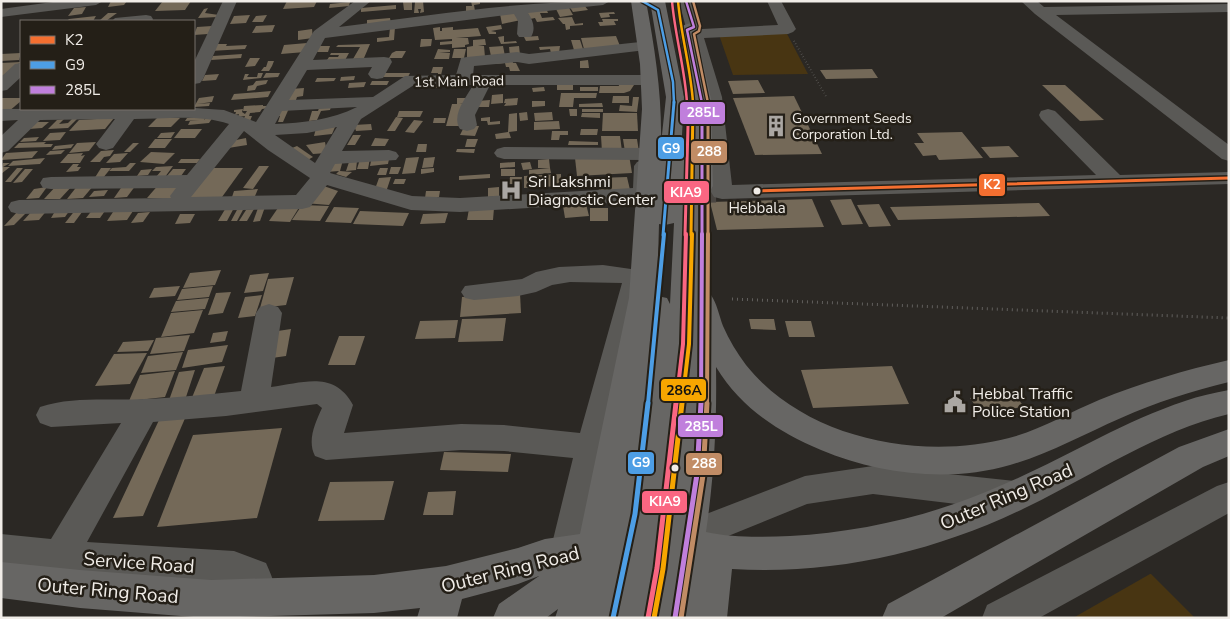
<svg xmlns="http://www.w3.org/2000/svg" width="1230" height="619" font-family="'Nunito Sans',sans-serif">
	<rect width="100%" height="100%" fill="#2b2824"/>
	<g fill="#483512">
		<polygon points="784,28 808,74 733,75 717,29"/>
		<polygon points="1151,574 1195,618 1073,618 1150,574"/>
	</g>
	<g fill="#746958">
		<polygon points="111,1 127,1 124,5 108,7"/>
		<polygon points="163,1 191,1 185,10 155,11"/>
		<polygon points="287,1 317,1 314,7 283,9"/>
		<polygon points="412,1 412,10 404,10 403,2"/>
		<polygon points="423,1 424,12 420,13 421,9 418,9 419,13 414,13 415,2"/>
		<polygon points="471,1 480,1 480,4 474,5 475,11 466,11 466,6 472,6"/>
		<polygon points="350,2 349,6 329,8 330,4"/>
		<polygon points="396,5 396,9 361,12 361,8"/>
		<polygon points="584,5 588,10 573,12 569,6"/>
		<polygon points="568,6 573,15 560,17 555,7"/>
		<polygon points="86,7 82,14 68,16 74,8"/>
		<polygon points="208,8 205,13 219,15 218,17 198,18 204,9"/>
		<polygon points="546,8 548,13 540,13 542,18 553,17 555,20 537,22 535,18 530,19 527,11"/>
		<polygon points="614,12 615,14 609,14 610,17 601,18 599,13"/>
		<polygon points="108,13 117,13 106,21 99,21"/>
		<polygon points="519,13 521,20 502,24 500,14"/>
		<polygon points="250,15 246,23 230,24 234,16"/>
		<polygon points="267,15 263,22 252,22 256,16"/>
		<polygon points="96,16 93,21 67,21 69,19"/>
		<polygon points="572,17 575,24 583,23 583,25 570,26 570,29 566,30 565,24 563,24 558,18"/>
		<polygon points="390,18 391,23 367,24 367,20"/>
		<polygon points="602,19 618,19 618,21 614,21 616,25 600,26 598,22 603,22"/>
		<polygon points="275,25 272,32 252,33 256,26"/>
		<polygon points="501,25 502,29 491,31 496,32 496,34 489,34 486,27"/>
		<polygon points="212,26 208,34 194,35 197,27"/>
		<polygon points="395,27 394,40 377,42 377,38 389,37 390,28"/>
		<polygon points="440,27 440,31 442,31 442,28 453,27 453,30 478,28 481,36 456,38 468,38 469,44 465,45 465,47 452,48 452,44 440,45 440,42 452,41 452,39 435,40 433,28"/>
		<polygon points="312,29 313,38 298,40 298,31"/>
		<polygon points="504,36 504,42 516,41 517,43 501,44 498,37"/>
		<polygon points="538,36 539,40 526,41 524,37"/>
		<polygon points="616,36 620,46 584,49 581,38"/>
		<polygon points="421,39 432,39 431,46 420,47"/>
		<polygon points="485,39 486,45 478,45 484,46 485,57 467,58 467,47 473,46 473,40"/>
		<polygon points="571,40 580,40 583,49 574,50"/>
		<polygon points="307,43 305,52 281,54 284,45"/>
		<polygon points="217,44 227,44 226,46 247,45 245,49 210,51"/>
		<polygon points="370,44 364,58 353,59 360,47 336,47 338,45"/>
		<polygon points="319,46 330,46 328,52 317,52"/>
		<polygon points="503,46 505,56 491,56 489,47"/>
		<polygon points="519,46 520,55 510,56 509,47"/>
		<polygon points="560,46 559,53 551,53 550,49 540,50 539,47"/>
		<polygon points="438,49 450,50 450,52 439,53 450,53 449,59 434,59"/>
		<polygon points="454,49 466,49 464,58 452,58"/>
		<polygon points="396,51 406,51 402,58 389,58 392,53"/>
		<polygon points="21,53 19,60 1,61 1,54"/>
		<polygon points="331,53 349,53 344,62 327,60 329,57 338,57 339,55 330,55"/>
		<polygon points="242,54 241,58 211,60 213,56"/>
		<polygon points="250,58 260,58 255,66 245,67"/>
		<polygon points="512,58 513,63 516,63 520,71 510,71 509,67 506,67 505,63 496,64 496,59"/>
		<polygon points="588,60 589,68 580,68 580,61"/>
		<polygon points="268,61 274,61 272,66 269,71 261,71 264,67 266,67"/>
		<polygon points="21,62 11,70 1,77 1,63"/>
		<polygon points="433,67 443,67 441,75 438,75 438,73 431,73"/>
		<polygon points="872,69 878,78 826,79 820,70"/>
		<polygon points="258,73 263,73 261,78 243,80 245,74 249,74 247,77 257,77"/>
		<polygon points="266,73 280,73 278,77 263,78"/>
		<polygon points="380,73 410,73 408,77 378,77"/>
		<polygon points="219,74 216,80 202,81 205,75"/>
		<polygon points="355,76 354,80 340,81 341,77"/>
		<polygon points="317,78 336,78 334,81 315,82"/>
		<polygon points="268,80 266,84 257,86 255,90 247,91 248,86 253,85 256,81"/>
		<polygon points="758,80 765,93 733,94 728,81"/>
		<polygon points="372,81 389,81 387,85 370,85"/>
		<polygon points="366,82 364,87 348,88 349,83"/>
		<polygon points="573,82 573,90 557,90 557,83"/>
		<polygon points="618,82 629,83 634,85 630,91 624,93 599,93 600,86 619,86"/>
		<polygon points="421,84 441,84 439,88 420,88"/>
		<polygon points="1042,85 1065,85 1104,120 1080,121"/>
		<polygon points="544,87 545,91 533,92 532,88"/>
		<rect x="580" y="87" width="18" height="4"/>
		<polygon points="304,88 303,96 297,97 296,100 288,101 290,89"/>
		<polygon points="271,91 268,97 231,100 234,94"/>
		<polygon points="561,93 597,93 596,98 574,98 573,107 559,107"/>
		<polygon points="503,94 503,103 491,104 492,95"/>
		<polygon points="214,96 212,102 197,104 210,103 209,106 194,107 199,98"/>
		<polygon points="613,96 629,96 629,103 612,103"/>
		<polygon points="794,96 822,154 755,155 733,98"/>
		<polygon points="633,97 639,97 637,112 619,111 620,105 632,106"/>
		<polygon points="1,98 21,98 21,101 8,112 1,112"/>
		<polygon points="457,98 469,98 469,103 459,104 466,104 460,126 446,126 452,104 457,104"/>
		<polygon points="518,98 517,105 504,106 506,103 504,103 505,99"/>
		<polygon points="490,100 489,107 476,107 477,101"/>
		<polygon points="532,101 545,101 545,106 532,107"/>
		<polygon points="602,103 603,107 579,107 579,104"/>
		<polygon points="263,105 263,106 271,106 270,108 262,109 260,112 250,113 249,116 252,116 250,121 243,121 245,116 238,117 239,114 235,115 236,112 234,112 234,110 243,109 242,112 245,114 247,111 243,111 244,106"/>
		<polygon points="290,106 283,122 278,122 280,116 274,115"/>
		<polygon points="331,107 330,110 321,111 317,120 309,121 312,111 318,111 319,108"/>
		<polygon points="569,109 577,109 577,116 570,116"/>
		<rect x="582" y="109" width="21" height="3"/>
		<polygon points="399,111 423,111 420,117 397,117"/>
		<polygon points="527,112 528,120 520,121 519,113"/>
		<polygon points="552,112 553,120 535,121 534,113"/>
		<polygon points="517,113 517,131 509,132 511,138 496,139 495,134 508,132 509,114"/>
		<polygon points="582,113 600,113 600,118 581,117"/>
		<polygon points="603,113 637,113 638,131 602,131"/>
		<polygon points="206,116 204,120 207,117 213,117 209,123 188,125 190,121 199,120 185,121 187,118"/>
		<polygon points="158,117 180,118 171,127 148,127"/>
		<polygon points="396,117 403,118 395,131 387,131"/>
		<polygon points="490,117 490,122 500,121 500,124 488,125 487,121 481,121 481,118"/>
		<polygon points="114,118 105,129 69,131 79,120"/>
		<polygon points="434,118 446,118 445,123 433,123"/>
		<polygon points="64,119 59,124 68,123 72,119 77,119 68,128 48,129 57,120"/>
		<polygon points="414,120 423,121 414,133 405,132"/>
		<polygon points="559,121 560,129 534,130 534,122"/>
		<polygon points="36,122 49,122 42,128 29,129"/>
		<polygon points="371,124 372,130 356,131 354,125"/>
		<polygon points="465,125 479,126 475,136 460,135"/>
		<polygon points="335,127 332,134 314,136 316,128"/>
		<polygon points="181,129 202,129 195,138 174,138"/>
		<polygon points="581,129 598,129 597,135 580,135"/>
		<polygon points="552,131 568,131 568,135 560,135 559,140 551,140"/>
		<polygon points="66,132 60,140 43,141 50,133"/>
		<polygon points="175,132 171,138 157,138 161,133"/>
		<polygon points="962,132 983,158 939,160 936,155 923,156 914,143 924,143 917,133"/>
		<polygon points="353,135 361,135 355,145 347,145"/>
		<polygon points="601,136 620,136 622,151 602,152"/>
		<polygon points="39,137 36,141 20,142 24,138"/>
		<polygon points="246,138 247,145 222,149 226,142"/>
		<polygon points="375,138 389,139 385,146 371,146"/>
		<polygon points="155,139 172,139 165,148 148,148"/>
		<polygon points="467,139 478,139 475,147 465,147"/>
		<polygon points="623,139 637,139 639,152 625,152"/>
		<polygon points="569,141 598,142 598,145 568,145"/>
		<polygon points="46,142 44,144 53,144 51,147 14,148 19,143"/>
		<polygon points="96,142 89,151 69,153 77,143"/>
		<polygon points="325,142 327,153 313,154 306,145"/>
		<polygon points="133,143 139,143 130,152 124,152"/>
		<polygon points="74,144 71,148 52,150 55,146"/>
		<polygon points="418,144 427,144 426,152 416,152"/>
		<polygon points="297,146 313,157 306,161 287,150"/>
		<polygon points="1009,146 1019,157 990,158 981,147"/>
		<polygon points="457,149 475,149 474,153 456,152"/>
		<polygon points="65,150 61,154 46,155 50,151"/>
		<polygon points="114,150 110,156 104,157 100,162 90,162 101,151"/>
		<polygon points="38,151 32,158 1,160 6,153"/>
		<polygon points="151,152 175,153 164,164 140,162"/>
		<polygon points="83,153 81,156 85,155 80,163 60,163 68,154"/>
		<polygon points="128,153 120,162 106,163 114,154"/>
		<polygon points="629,155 632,173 577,176 575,158"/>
		<polygon points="419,157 415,173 402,174 406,158"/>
		<polygon points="435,157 433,167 422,168 424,158"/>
		<polygon points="45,158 40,164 8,166 13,161"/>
		<polygon points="370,158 368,169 357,169 360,159"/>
		<polygon points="181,159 200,159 197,163 178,163"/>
		<polygon points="389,159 388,164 370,166 371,161"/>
		<polygon points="549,159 550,168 538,168 538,160"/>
		<polygon points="331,160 343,160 340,171 352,172 346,177 336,174 339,171 326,172"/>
		<polygon points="357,161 356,170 346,171 349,162"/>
		<polygon points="515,162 515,167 500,168 500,163"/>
		<polygon points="530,162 532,169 523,170 521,163"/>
		<polygon points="3,163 10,163 3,167 10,167 1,174"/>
		<polygon points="130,163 136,163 129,171 109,171 112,168 126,167"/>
		<polygon points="73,164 79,164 77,167 81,167 78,171 66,172"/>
		<polygon points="173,166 165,177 156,177 161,171 152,171 156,167"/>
		<polygon points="259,166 269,166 253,189 243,188"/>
		<polygon points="391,167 401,167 398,174 389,174"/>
		<polygon points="17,168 23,168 11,182 5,182"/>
		<polygon points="101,168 111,168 103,178 94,179"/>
		<polygon points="205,168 243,168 222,197 182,197"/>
		<polygon points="380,168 388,168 386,175 377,175"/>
		<polygon points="434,168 434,172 421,174 421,169"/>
		<polygon points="550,168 551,173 529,175 529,170"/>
		<polygon points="25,169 33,169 22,182 13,183"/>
		<polygon points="152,169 148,175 137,176 141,170"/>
		<polygon points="173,169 186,169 181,176 167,176"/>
		<rect x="501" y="169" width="14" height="7"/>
		<polygon points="490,174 490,178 459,180 459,176"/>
		<polygon points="561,174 561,186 524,188 524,176"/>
		<polygon points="391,177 387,189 375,189 379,178"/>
		<polygon points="510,177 522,177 521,184 509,184"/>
		<polygon points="627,177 630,190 599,191 597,178"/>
		<polygon points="395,179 406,179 404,184 393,184"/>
		<polygon points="160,183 183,183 171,199 147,198"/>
		<polygon points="318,184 338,191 329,205 304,203"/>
		<polygon points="57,185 73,185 60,199 44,199"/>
		<polygon points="78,185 94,185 83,198 67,199"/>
		<polygon points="123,185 136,185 127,197 114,198"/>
		<polygon points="519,185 521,191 505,193 504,187"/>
		<polygon points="47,187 39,198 26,199 34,189"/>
		<polygon points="499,187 499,196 488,197 488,188"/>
		<polygon points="258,189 255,196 232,197 234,191"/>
		<polygon points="108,190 104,196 89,197 94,191"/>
		<polygon points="426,191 440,191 439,197 425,198"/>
		<polygon points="812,199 824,227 717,230 710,202"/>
		<polygon points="851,199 863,224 842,225 830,200"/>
		<polygon points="1039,203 1050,216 898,220 890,207"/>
		<polygon points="586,204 589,216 565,218 563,206"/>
		<polygon points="879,204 891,226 869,227 857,205"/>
		<polygon points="280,205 300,206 290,222 269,221"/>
		<polygon points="302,205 329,206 320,221 292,220"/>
		<polygon points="227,206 235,206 227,221 218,221"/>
		<polygon points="72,207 65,217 51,218 57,208"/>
		<polygon points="265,207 260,221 253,222 258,208"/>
		<polygon points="334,207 359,208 351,223 325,222"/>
		<polygon points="85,208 74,223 65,223 76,209"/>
		<polygon points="107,208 100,218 86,218 93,209"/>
		<polygon points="135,208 127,220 107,221 115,209"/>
		<polygon points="238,208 244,208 237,221 231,221"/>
		<polygon points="494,208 493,220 467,220 469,209"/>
		<rect x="590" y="208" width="18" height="13"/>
		<polygon points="48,209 39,220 23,221 33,210"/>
		<polygon points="254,209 247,221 239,221 246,210"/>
		<polygon points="19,210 29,210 14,225 4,226"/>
		<polygon points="360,211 409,213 403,226 353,224"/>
		<polygon points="150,212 143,222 131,223 138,213"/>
		<polygon points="448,213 445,223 420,224 423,214"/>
		<polygon points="180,214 195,214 190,223 175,224"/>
		<polygon points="221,270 215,285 183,288 190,273"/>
		<polygon points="269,273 263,291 244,293 250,275"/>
		<polygon points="294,277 286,305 260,308 268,279"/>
		<polygon points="180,286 175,296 149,298 154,288"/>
		<polygon points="213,286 209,297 177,300 182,289"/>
		<polygon points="231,292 223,313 208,315 216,293"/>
		<polygon points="520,293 521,313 460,317 462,297"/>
		<polygon points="262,295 255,316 238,318 245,297"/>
		<polygon points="209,298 205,309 171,312 176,301"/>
		<polygon points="203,310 194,333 161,337 171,313"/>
		<polygon points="506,318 503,341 458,342 462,319"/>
		<polygon points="749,319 774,319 776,330 751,329"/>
		<polygon points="458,320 455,338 415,339 420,321"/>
		<polygon points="785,321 811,321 815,337 789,337"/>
		<polygon points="291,329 286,356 265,359 271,332"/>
		<polygon points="228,331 225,341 210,343 213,333"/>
		<polygon points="190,335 184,351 150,354 156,338"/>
		<polygon points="339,336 365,336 355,365 328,365"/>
		<polygon points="154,340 148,351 117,352 123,342"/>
		<polygon points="228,345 222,362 182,368 188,350"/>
		<polygon points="183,352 176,370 141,373 148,356"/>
		<polygon points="147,353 130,384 95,386 114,354"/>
		<polygon points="225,366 213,399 191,400 204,368"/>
		<polygon points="892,366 909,404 813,408 801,370"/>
		<polygon points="195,370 185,400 168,403 179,372"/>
		<polygon points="175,371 165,397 129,401 140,375"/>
		<polygon points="1014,393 1024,407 980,413 970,398"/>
		<polygon points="186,416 143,516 113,518 160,418"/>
		<polygon points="282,428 257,518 157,527 193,435"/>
		<polygon points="444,452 511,454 508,472 440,470"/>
		<polygon points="394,481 384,520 318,521 330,482"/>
		<polygon points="456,491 453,515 423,515 428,492"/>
	</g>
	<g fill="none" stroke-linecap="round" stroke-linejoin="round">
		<polyline stroke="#494541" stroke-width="21" stroke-dasharray="21 11" stroke-linecap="butt" points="663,193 722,192"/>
		<polyline stroke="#615f5d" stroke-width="2" stroke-dasharray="0.5 2.5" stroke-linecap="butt" points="794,41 827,98"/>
		<polyline stroke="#615f5d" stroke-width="3" stroke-dasharray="1 4" stroke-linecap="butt" points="732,299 1229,318"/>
		<g fill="#5a5956" fill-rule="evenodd">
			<polygon points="60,1 103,1 96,5 1,17 1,9"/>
			<polygon points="223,1 237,1 203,79 200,83 194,84 194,62"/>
			<path d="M355,1H371L339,27C430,15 519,1 610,1L603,5L528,13C533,20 536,29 531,37H519L517,34L518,21L514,14L325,38L313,60L384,57L390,58L392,62L383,78L377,79L371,78L368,74L372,67L307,70L289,100L373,97L405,76L456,75L461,58L467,57L517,52L529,54L640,42L646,44L648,47L646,50L529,64L517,62L474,66L473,75H643L649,76L652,80L649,84L643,85H490L475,115L477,125L474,129L467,131L460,129C451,115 466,98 473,85H414L361,119L342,151L389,150L396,152L399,156L396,160L335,164L330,173L412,196L460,198L633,188L634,166L637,162L643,160L504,159L497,157L494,153L497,149L504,147L644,148L651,150L654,154L651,158L645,160L651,162C657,170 657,191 652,199L644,201L460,212L411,210L327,185L310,207L302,209L19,214L11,212L8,207L11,202L19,200L171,198L170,196L176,188L51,189L43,188L40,183L43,178L51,177L187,175L229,124C200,114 164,119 134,119L113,148L106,150L99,148L96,144L115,119L40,120L8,151L1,153V136L18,120L1,121V109L194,108L224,110L256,122L314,31ZM357,107C331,120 303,123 275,124L282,111ZM337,127L315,163L275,135L307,133ZM244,131L268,150L310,178L296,195L191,197Z"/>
			<polygon points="679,1 693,1 702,29 778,25 767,1 781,1 796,29 793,32 788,34 704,38 722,97 732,185 1096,175 1041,119 1039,115 1041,111 1048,109 1055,111 1120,175 1229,172 1229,184 722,199 714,197 711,192 704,97"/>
			<polygon points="1021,1 1037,1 1044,7 1229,4 1229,12 1056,15 1229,145 1229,161 1222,159 1035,14"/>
			<polygon points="146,15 151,16 153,19 152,21 112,21 115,18"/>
			<polygon points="21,63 21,77 7,90 1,91 1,77 15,64"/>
			<path d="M603,265L645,271L648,277L596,498L586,552L581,564L568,569L555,564L550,552L573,458L504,451L461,450L326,460L315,456C307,441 315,423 322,408L317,404L226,416L153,422L87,542L234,551L266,563C274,581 279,592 271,611L258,616L245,611L237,586L234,585L60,574L1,566V534L51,539L121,423L51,427L40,423L36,415L40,407C73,396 110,401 144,399C177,398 209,394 241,391L256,313L260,307L269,304L278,307L282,313L271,387C303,383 334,370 353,405L344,433L461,424L504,425L580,433L622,283L570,282L552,285L536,292L518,296L474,300L465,298L461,292L465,286L522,279L536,272L559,267Z"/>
			<polygon points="873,466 1015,481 1027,486 1032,496 1027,506 1015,511 873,494 807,504 674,558 662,553 656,542 662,531 805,476"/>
			<polygon points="1229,482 1229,513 1039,618 982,618 987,605 1217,486"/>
		</g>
		<g fill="#676664" fill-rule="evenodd">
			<path d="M631,1H646C655,50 662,94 661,144L666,97L650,1H665L684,97L681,154H691L693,99L679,30C684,23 692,22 700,24L702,27L696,32L711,99L713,186L710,191L698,192V293L711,295C717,304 719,315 723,326C729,340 737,353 746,365C805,439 920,461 1009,438C1040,430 1070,412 1099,400C1141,383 1185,370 1229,360V382C1192,391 1156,402 1121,418C1084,434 1049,454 1010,465C949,483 878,474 821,450C778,432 741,408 716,367C717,423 714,477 706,532C733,538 763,537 790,536C863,532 935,515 1002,485C1064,459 1121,422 1185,401C1199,396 1214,393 1229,390V414C1157,431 1095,474 1029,506C936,552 836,575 732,569L727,618H555L558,609L546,618H493L499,604L539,576L518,584L462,599L457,618H417L420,608L374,613L206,618L80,608L1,598V562L80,570L211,580L374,575L446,566L518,548L545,539L580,534L629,298L642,109L640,64ZM674,223L670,304L667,298L657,296L659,224L665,225Z"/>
			<polygon points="1229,429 1229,456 1203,467 941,618 882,618 888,604 1179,447"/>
		</g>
		<g stroke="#241f17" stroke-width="6">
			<polyline id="bus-1" points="755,191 1229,178"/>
		</g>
		<g stroke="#241f17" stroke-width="5">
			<polyline id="bus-2-far3" points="642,1 658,10 673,82 674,103"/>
		</g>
		<g stroke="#241f17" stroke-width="6">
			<polyline id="bus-2-far2" points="663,235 674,102"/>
		</g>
		<g stroke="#241f17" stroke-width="8">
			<polyline id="bus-2-far1" points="648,404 664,234"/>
		</g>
		<g stroke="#241f17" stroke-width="9">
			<polyline id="bus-2" points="613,618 635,514 648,403"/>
		</g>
		<g stroke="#241f17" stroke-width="5">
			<polyline id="bus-3-far3" points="686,1 694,27 687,30 702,103"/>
		</g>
		<g stroke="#241f17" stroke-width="6">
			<polyline id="bus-3-far2" points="702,102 702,235"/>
		</g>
		<g stroke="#241f17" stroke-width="8">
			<polyline id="bus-3-far1" points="701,404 702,234"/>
		</g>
		<g stroke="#241f17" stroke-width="9">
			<polyline id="bus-3" points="675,618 697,474 701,403"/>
		</g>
		<g stroke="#241f17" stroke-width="5">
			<polyline id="bus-4-far3" points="693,1 700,26 699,31 694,34 708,103"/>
		</g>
		<g stroke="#241f17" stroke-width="6">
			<polyline id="bus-4-far2" points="708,102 708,235"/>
		</g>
		<g stroke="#241f17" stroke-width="8">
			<polyline id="bus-4-far1" points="707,404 708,234"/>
		</g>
		<g stroke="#241f17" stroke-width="9">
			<polyline id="bus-4" points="681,618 703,475 707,403"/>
		</g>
		<g stroke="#241f17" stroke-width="5">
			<path id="bus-5-far3" d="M672,1C675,36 685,69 687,103"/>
		</g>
		<g stroke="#241f17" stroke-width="6">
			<polyline id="bus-5-far2" points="685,235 688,126 687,102"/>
		</g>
		<g stroke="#241f17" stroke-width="8">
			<polyline id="bus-5-far1" points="676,404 683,344 686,234"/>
		</g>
		<g stroke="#241f17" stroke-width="9">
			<polyline id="bus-5" points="648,618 657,568 676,403"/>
		</g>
		<g stroke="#241f17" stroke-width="5">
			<path id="bus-6-far3" d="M678,1C681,36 691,69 693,103"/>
		</g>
		<g stroke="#241f17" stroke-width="6">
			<polyline id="bus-6-far2" points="691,235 693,102"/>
		</g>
		<g stroke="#241f17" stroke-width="8">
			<polyline id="bus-6-far1" points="682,404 689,344 692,234"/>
		</g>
		<g stroke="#241f17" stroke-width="9">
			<polyline id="bus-6" points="654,618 663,569 682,403"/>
		</g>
		<use href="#bus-1" stroke="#f46f30" stroke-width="3"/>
		<use href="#bus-2-far3" stroke="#4d9ee5" stroke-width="2.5"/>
		<use href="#bus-2-far2" stroke="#4d9ee5" stroke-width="3"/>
		<use href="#bus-2-far1" stroke="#4d9ee5" stroke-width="4"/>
		<use href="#bus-2" stroke="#4d9ee5" stroke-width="5"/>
		<use href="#bus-3-far3" stroke="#c07fdc" stroke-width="2.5"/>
		<use href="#bus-3-far2" stroke="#c07fdc" stroke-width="3"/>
		<use href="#bus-3-far1" stroke="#c07fdc" stroke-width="4"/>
		<use href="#bus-3" stroke="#c07fdc" stroke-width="5"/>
		<use href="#bus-4-far3" stroke="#c18c65" stroke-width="2.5"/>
		<use href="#bus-4-far2" stroke="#c18c65" stroke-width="3"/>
		<use href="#bus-4-far1" stroke="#c18c65" stroke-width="4"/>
		<use href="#bus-4" stroke="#c18c65" stroke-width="5"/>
		<use href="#bus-5-far3" stroke="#fa6682" stroke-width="2.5"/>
		<use href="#bus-5-far2" stroke="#fa6682" stroke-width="3"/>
		<use href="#bus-5-far1" stroke="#fa6682" stroke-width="4"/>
		<use href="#bus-5" stroke="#fa6682" stroke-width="5"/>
		<use href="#bus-6-far3" stroke="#f7a600" stroke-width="2.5"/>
		<use href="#bus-6-far2" stroke="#f7a600" stroke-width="3"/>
		<use href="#bus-6-far1" stroke="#f7a600" stroke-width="4"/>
		<use href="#bus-6" stroke="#f7a600" stroke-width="5"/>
	</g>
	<defs>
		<g id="building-bare" transform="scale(1.725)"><path d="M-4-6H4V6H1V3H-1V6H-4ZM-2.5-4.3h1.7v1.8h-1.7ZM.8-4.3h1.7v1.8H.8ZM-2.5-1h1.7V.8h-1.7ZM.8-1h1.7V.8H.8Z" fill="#aba7a3" stroke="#241f17" stroke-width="2.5" paint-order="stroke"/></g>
		<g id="hospital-bare" transform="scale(1.725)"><path d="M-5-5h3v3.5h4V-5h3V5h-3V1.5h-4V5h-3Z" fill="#aba7a3" stroke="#241f17" stroke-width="2.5" paint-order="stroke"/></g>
		<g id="civic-bare" transform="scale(1.725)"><path d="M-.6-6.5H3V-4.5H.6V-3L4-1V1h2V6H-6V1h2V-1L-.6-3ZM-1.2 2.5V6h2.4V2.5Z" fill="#aba7a3" stroke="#241f17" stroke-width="2.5" paint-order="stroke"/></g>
	</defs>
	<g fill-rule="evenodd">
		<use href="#building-bare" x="776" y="126"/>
		<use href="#hospital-bare" x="511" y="190"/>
		<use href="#civic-bare" x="955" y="402"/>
	</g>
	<g fill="#f0ece7" stroke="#241f17" stroke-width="2">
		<circle cx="757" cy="191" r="4.5"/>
		<circle cx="675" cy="468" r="4.5"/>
	</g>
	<g text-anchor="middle" stroke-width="5" stroke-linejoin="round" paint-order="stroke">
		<g font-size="14" fill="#f0ece7" stroke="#241f17">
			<text transform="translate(459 81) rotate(-1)" y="5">1st Main Road</text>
		</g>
		<g font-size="14" fill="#f0ece7" stroke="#241f17" text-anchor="start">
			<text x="792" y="123">Government Seeds<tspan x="792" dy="16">Corporation Ltd.</tspan></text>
		</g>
		<g font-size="15" fill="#f0ece7" stroke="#241f17">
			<text x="757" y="213">Hebbala</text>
		</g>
		<g font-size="16" fill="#f0ece7" stroke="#241f17" text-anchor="start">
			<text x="528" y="187">Sri Lakshmi<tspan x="528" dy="18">Diagnostic Center</tspan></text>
			<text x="972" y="399">Hebbal Traffic<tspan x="972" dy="18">Police Station</tspan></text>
		</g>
		<g font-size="19" fill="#f0ece7" stroke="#241f17">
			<text transform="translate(1006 496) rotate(-23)" y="7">Outer Ring Road</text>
			<text transform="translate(139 562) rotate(4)" y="7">Service Road</text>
			<text transform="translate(510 569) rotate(-14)" y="7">Outer Ring Road</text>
			<text transform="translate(108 590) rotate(5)" y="7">Outer Ring Road</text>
		</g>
	</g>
	<g stroke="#241f17" stroke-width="2">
		<rect x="679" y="101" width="47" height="24" rx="5" fill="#c07fdc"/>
		<rect x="657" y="136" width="28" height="24" rx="5" fill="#4d9ee5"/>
		<rect x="690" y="140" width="38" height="24" rx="5" fill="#c18c65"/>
		<rect x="978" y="173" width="28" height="24" rx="5" fill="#f46f30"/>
		<rect x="663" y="180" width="47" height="24" rx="5" fill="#fa6682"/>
		<rect x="660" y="378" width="47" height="24" rx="5" fill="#f7a600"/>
		<rect x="677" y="414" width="47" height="24" rx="5" fill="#c07fdc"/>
		<rect x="627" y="451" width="28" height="24" rx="5" fill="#4d9ee5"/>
		<rect x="685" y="452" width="38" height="24" rx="5" fill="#c18c65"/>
		<rect x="641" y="490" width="47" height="24" rx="5" fill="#fa6682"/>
	</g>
	<g font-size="14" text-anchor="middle" font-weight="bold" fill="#fff">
		<text x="703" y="117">285L</text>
		<text x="671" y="153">G9</text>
		<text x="709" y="156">288</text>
		<text x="992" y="189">K2</text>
		<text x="686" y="197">KIA9</text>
		<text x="701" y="431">285L</text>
		<text x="641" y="467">G9</text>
		<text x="704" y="468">288</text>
		<text x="665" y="506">KIA9</text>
	</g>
	<g font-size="14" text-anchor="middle" font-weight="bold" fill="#111">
		<text x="684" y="395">286A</text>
	</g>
	<rect width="1230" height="619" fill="none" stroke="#f0ece7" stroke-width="5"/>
	<rect x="20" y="20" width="175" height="90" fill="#241f17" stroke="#76716a"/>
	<rect x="30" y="36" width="25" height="8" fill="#f46f30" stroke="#76716a"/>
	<text x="65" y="45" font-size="15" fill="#f0ece7">K2</text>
	<rect x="30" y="61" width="25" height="8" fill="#4d9ee5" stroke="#76716a"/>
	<text x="65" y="70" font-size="15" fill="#f0ece7">G9</text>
	<rect x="30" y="86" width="25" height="8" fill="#c07fdc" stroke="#76716a"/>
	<text x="65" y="95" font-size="15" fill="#f0ece7">285L</text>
</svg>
